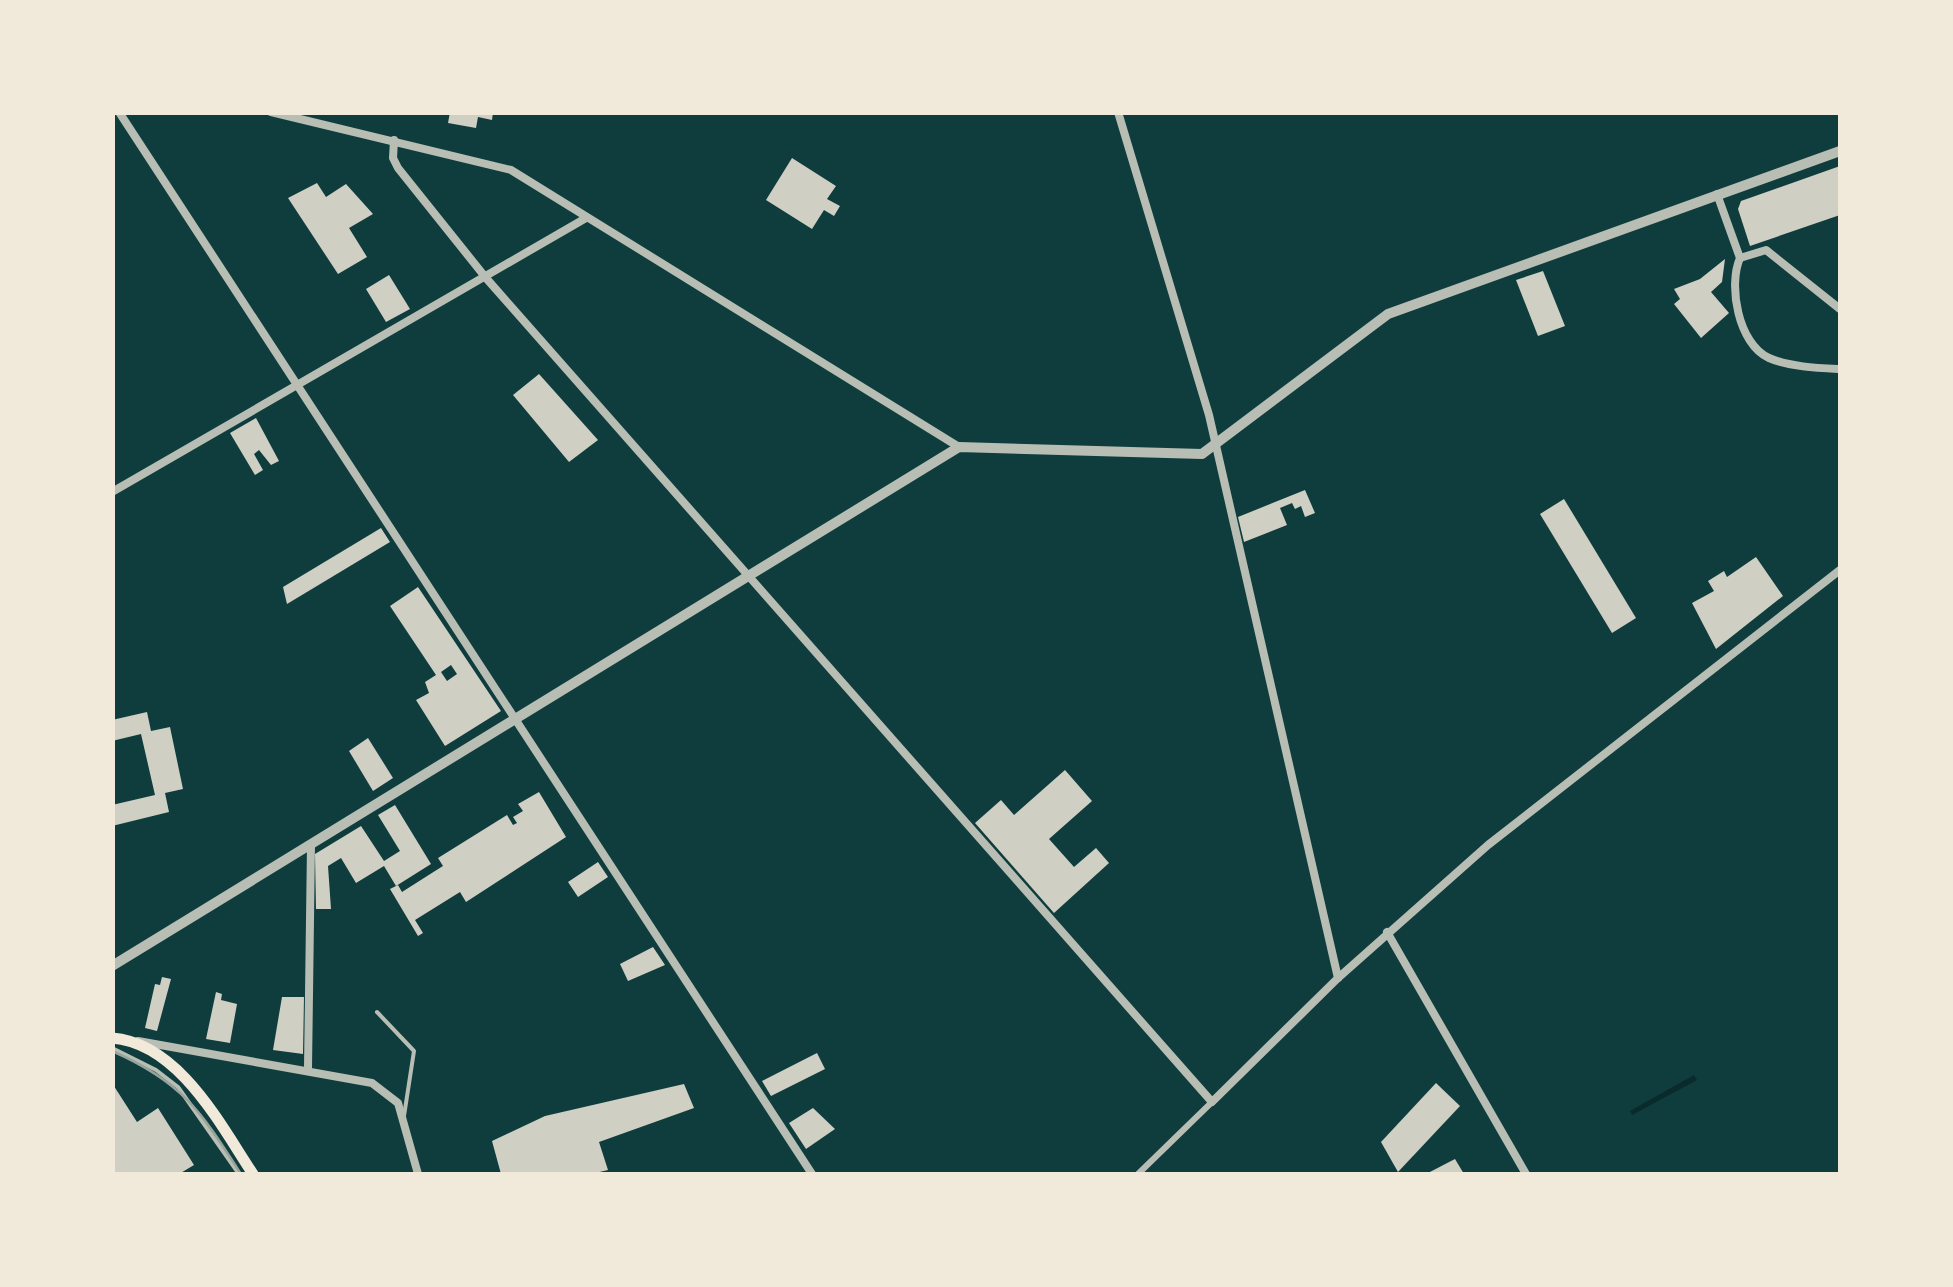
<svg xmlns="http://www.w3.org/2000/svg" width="1953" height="1287" font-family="'Alegreya Sans',sans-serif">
	<rect width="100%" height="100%" fill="#0f3d3e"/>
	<polygon fill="#0a2a2b" points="1694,1075 1697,1080 1632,1115 1630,1111"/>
	<g fill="#cfcfc3" fill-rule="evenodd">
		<polygon points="450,112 493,112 492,120 478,117 476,128 448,123"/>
		<polygon points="792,158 836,186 827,199 840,206 834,216 824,210 812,229 766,200"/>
		<polygon points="1840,166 1840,215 1750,246 1738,209 1741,201"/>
		<polygon points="317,183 326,197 346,184 373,214 349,228 367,257 338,274 288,198"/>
		<polygon points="1725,259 1722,282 1711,292 1729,313 1701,338 1674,304 1680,299 1674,289 1700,279"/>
		<polygon points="1543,271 1565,326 1538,336 1516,280"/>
		<polygon points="389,275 410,309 386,322 366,289"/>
		<polygon points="539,374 598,440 569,462 513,395"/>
		<polygon points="256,418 279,461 271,465 259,450 254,454 263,470 255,475 230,433"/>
		<polygon points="1305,490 1315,513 1305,517 1301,506 1295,509 1292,503 1280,508 1287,525 1244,542 1238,517"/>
		<polygon points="1564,499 1636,618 1612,633 1540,514"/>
		<polygon points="381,528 390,542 287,604 283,587"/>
		<polygon points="1756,557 1783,596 1716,649 1692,603 1714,591 1708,581 1724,571 1727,577"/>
		<path d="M418,587L501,711L445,746L416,700L429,693L425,682L436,675L390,606ZM451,665L457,674L447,681L441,672Z"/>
		<polygon points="147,712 151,731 170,727 183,789 165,793 169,812 112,826 112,805 155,795 141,734 112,741 112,720"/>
		<polygon points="368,738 393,778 373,791 349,751"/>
		<polygon points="1065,770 1092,801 1049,839 1074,867 1096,848 1109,863 1054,913 975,823 1001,800 1014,815"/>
		<polygon points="539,792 566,837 466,902 460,892 415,920 423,933 418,936 390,889 398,885 402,892 435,871 443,866 438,858 507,815 513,825 517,823 513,817 523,811 518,804"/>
		<polygon points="395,805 431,864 396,886 384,866 356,883 341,858 328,866 331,909 316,909 315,854 361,826 384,861 400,851 378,815"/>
		<polygon points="598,862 608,877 578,897 568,882"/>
		<polygon points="653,947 665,965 628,981 620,964"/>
		<polygon points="162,977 171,979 157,1031 145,1028 155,984 160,985"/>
		<polygon points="216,992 222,994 221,1000 237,1004 230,1043 206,1039"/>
		<polygon points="282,997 304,997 303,1054 273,1050"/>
		<polygon points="817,1053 825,1069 771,1096 762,1081"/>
		<polygon points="112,1083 137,1122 158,1108 194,1165 179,1174 112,1174"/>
		<polygon points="1436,1083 1460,1106 1398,1172 1381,1142"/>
		<polygon points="684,1084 694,1108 599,1142 608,1170 591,1174 501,1174 492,1141 545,1116"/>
		<polygon points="813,1108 835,1129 806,1149 789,1123"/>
		<polygon points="1455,1159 1464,1174 1426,1174"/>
	</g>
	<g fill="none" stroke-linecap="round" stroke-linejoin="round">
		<g stroke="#b8beb3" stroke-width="4">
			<polyline points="377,1012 414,1051 404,1116"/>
			<polyline points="112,1048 156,1070 178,1087 239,1174"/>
		</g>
		<polyline stroke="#b8beb3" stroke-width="6" points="1138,1174 1212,1102"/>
		<g stroke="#b8beb3" stroke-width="8">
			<polyline points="119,112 812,1174"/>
			<polyline points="271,112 511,170 959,447"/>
			<polyline points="1118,112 1209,415 1338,978"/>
			<polyline points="394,140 393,158 398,168 486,278 1212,1102 1338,978 1488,845 1840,570"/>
			<polyline points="1717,194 1740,258"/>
			<path d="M1740,258C1728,285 1738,344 1769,358C1790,367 1818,368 1840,369"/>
			<polyline points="1740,258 1766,250 1840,309"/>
			<polyline points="112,492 586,218"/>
			<polyline points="1387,932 1526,1174"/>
			<polyline points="138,1041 372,1083 398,1103 418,1174"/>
			<polyline points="308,1068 311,845"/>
		</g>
		<polyline stroke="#b8beb3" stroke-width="10" points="112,966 959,447 1202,454 1388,314 1840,151"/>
		<path stroke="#f1e9da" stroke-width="11" d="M112,1038C179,1043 221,1126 253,1174"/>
		<path stroke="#97a49c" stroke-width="2.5" d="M112,1051C183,1082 201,1112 241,1174"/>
	</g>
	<rect width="1953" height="1287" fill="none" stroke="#f1e9da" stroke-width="230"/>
</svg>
